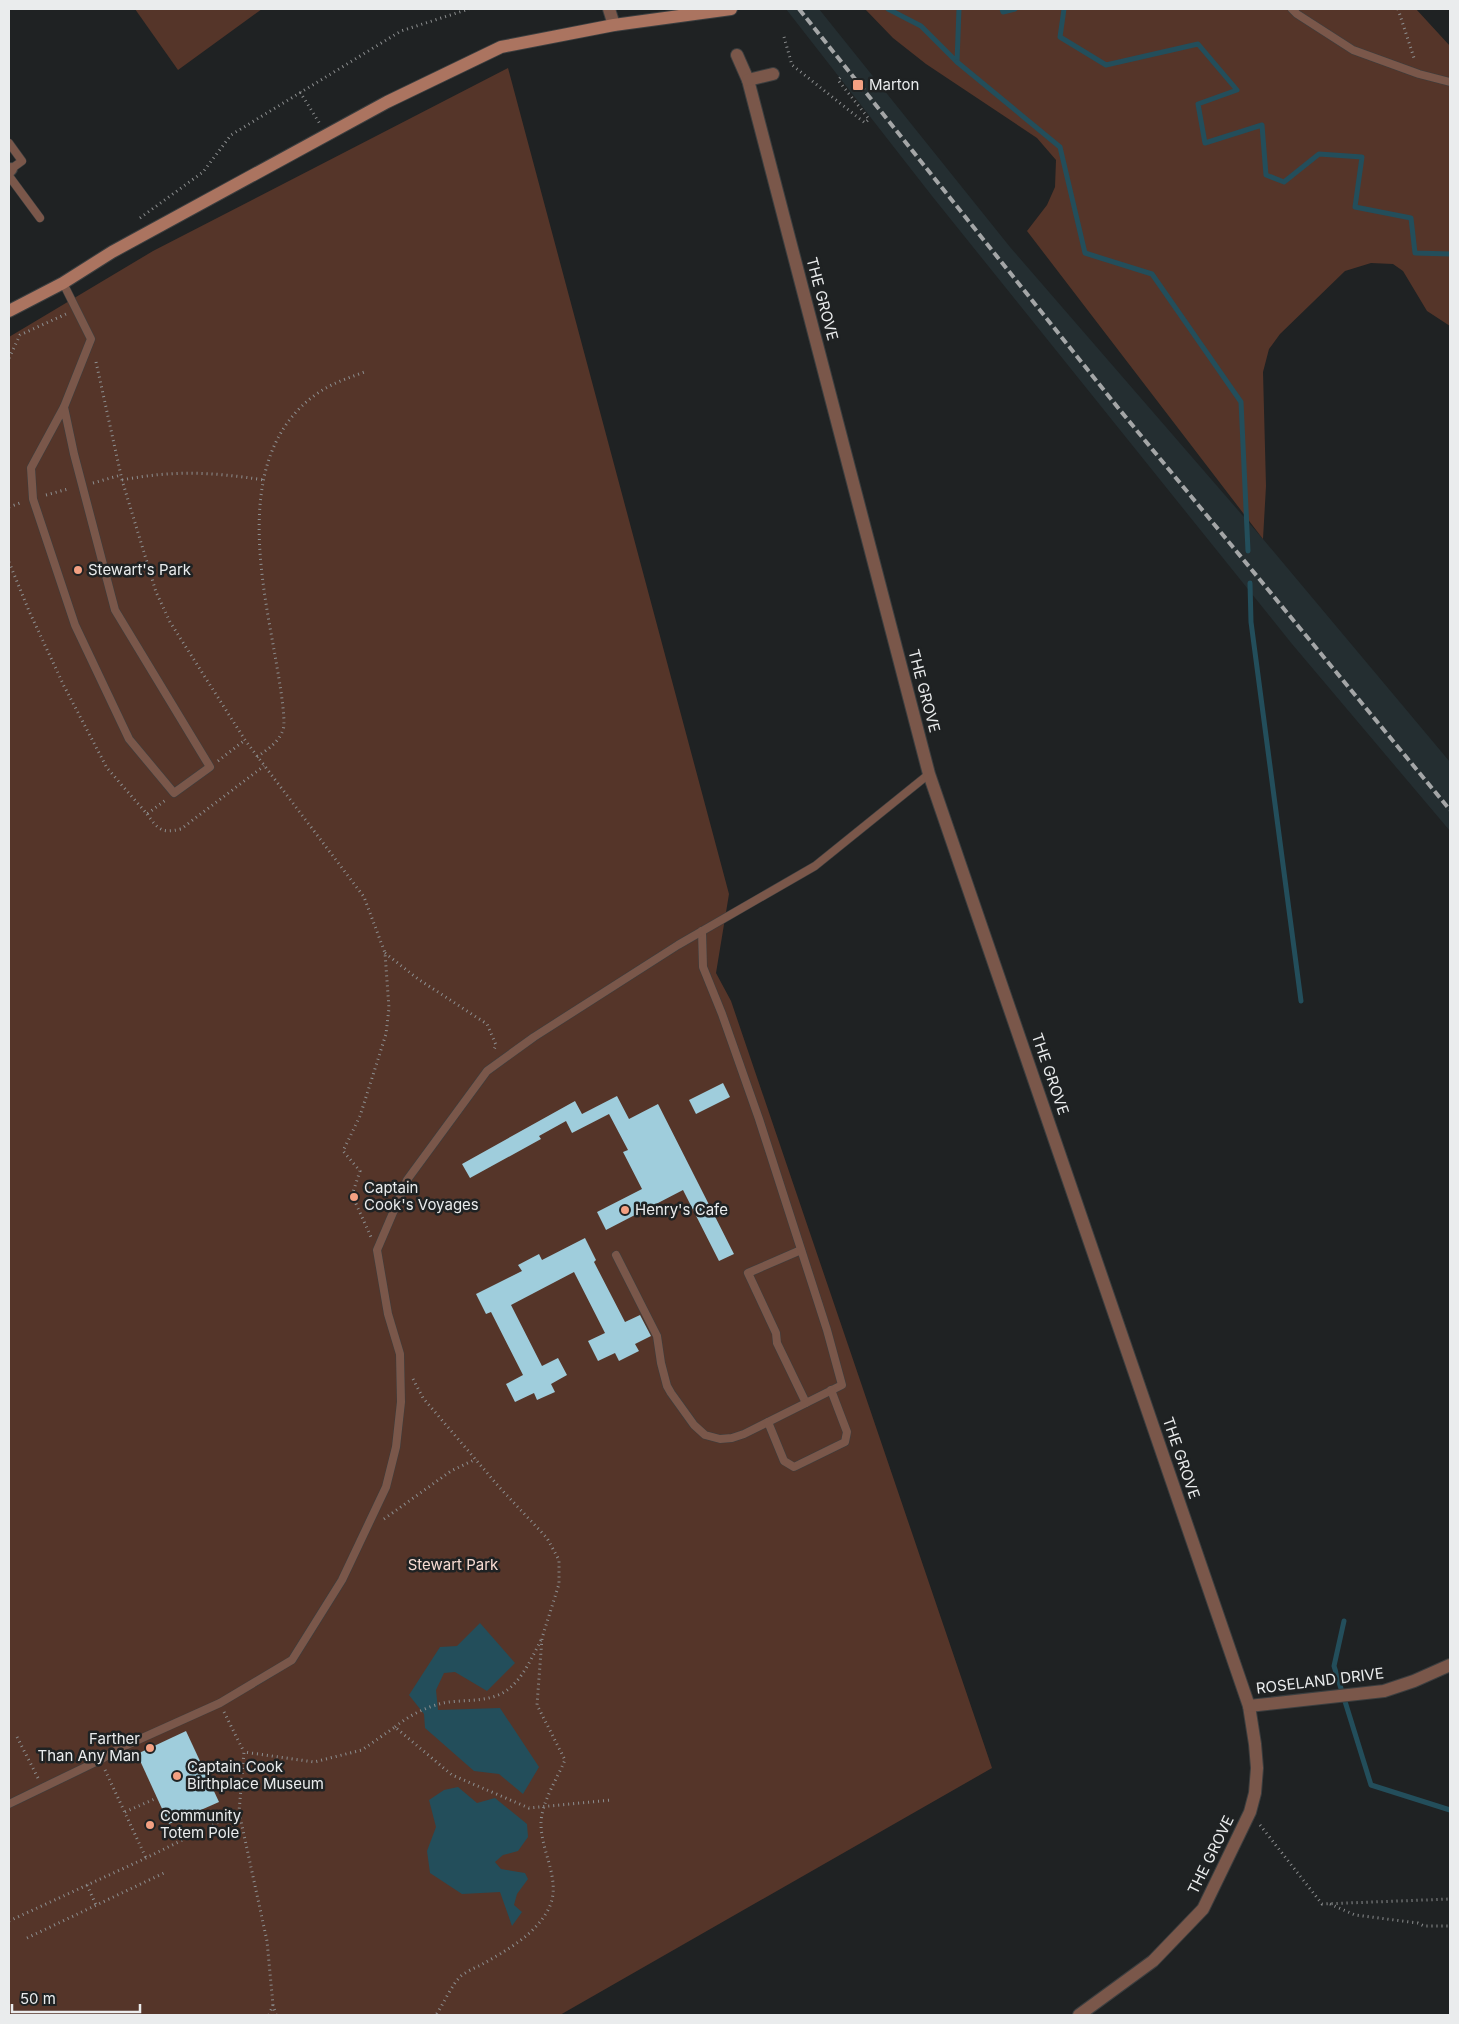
<svg xmlns="http://www.w3.org/2000/svg" width="1459" height="2024" font-family="Inter,sans-serif">
	<rect width="100%" height="100%" fill="#1f2223"/>
	<polygon fill="#242e31" points="786,9 819,9 1010,247 1263,539 1450,762 1450,831 1292,644 932,196"/>
	<g fill="#553529">
		<polygon points="135,9 262,9 178,70"/>
		<polygon points="865,9 1416,9 1450,46 1450,326 1427,311 1403,271 1393,264 1371,263 1345,271 1280,334 1269,349 1263,372 1266,486 1263,539 1027,231 1047,205 1055,187 1056,160 1037,138 926,64 893,38"/>
		<polygon points="508,68 729,894 716,973 731,1001 992,1768 560,2015 9,2015 9,337 153,251"/>
	</g>
	<g fill="#234e5b">
		<polygon points="480,1623 515,1663 487,1691 455,1672 444,1673 436,1690 438,1710 500,1708 539,1767 523,1794 499,1774 474,1771 425,1728 424,1714 409,1695 440,1647 457,1646"/>
		<polygon points="458,1787 477,1803 495,1798 527,1824 528,1837 518,1851 503,1855 495,1862 501,1869 525,1873 528,1879 517,1894 514,1905 522,1912 512,1926 500,1892 462,1894 430,1873 427,1851 436,1827 429,1800 444,1790"/>
	</g>
	<g fill="none" stroke-linecap="round" stroke-linejoin="round">
		<g stroke="#234e5b" stroke-width="5">
			<polyline points="888,9 921,26 957,62 959,9"/>
			<polyline points="1002,9 1003,12 1015,9"/>
			<polyline points="1064,9 1060,37 1106,65 1198,44 1237,90 1198,104 1205,143 1262,125 1266,175 1284,182 1319,154 1362,157 1355,207 1411,218 1415,253 1450,254"/>
			<polyline points="957,62 1060,147 1085,253 1152,274 1241,402 1248,551"/>
			<polyline points="1250,583 1251,622 1301,1001"/>
			<polyline points="1344,1621 1334,1666 1371,1785 1450,1810"/>
		</g>
	</g>
	<g fill="#9fcddc">
		<polygon points="723,1083 730,1097 696,1114 689,1100"/>
		<polygon points="617,1096 629,1119 658,1104 734,1254 719,1261 683,1190 606,1230 597,1212 642,1189 623,1152 628,1150 609,1114 572,1133 566,1121 539,1136 541,1139 470,1178 462,1164 575,1101 582,1114"/>
		<polygon points="585,1238 596,1260 594,1262 625,1322 640,1315 651,1336 635,1344 639,1351 619,1361 615,1353 598,1361 588,1341 605,1333 574,1272 511,1305 542,1366 558,1358 567,1375 551,1384 555,1392 537,1400 534,1393 515,1402 506,1384 523,1375 491,1312 486,1314 476,1294 522,1271 518,1265 539,1254 542,1260"/>
		<polygon points="186,1731 219,1802 169,1824 137,1754"/>
	</g>
	<g fill="none" stroke-linecap="round" stroke-linejoin="round">
		<g stroke="#3b3e3f" stroke-width="9">
			<g id="lane">
				<polyline points="1292,9 1297,14 1353,50 1419,74 1450,82"/>
				<polyline points="9,143 22,161 11,169"/>
				<polyline points="9,176 40,218"/>
				<polyline points="63,283 91,339 64,407 31,468 33,499 75,625 129,739 174,793 210,767 115,610 74,454 64,407"/>
				<polyline points="801,1250 748,1273 776,1333 777,1343 806,1403"/>
				<polyline points="616,1255 657,1336 661,1363 667,1386 671,1393 694,1425 705,1435 720,1439 732,1438 744,1434 842,1385 827,1330 759,1119 722,1014 703,967 702,931"/>
				<polyline points="768,1422 784,1461 794,1467 845,1442 847,1432 831,1390"/>
				<polyline points="9,1804 100,1760 120,1748 220,1703 292,1660 342,1580 386,1487 396,1447 401,1402 400,1354 388,1314 377,1250 407,1180 487,1071 534,1037 678,945 815,866 929,774"/>
			</g>
		</g>
		<g stroke="#3b3e3f" stroke-width="14">
			<g id="street">
				<polyline points="609,9 614,25"/>
				<polyline points="737,55 748,80 929,774 1249,1706 1255,1744 1257,1768 1255,1793 1250,1812 1203,1909 1153,1961 1079,2015"/>
				<polyline points="748,80 773,74"/>
				<polyline points="9,171 11,169"/>
				<polyline points="1249,1706 1384,1691 1414,1681 1450,1665"/>
			</g>
		</g>
		<g stroke="#3b3e3f" stroke-width="14">
			<polyline id="secondary" points="9,311 63,283 112,252 387,102 501,47 614,25 731,9"/>
		</g>
		<g stroke="#8d8f90" stroke-width="3" stroke-dasharray="1 4" stroke-linecap="butt">
			<polyline points="1398,9 1415,61"/>
			<polyline points="784,37 792,65 865,123 869,119 838,80 841,77"/>
			<polyline points="300,92 320,124"/>
			<polyline points="140,218 203,172 231,135 401,31 469,9"/>
			<polyline points="9,358 20,335 66,314"/>
			<polyline points="96,362 122,480 156,592 170,622 245,740 364,897 385,953 389,1008 386,1034 360,1116 343,1151 360,1171 352,1195 371,1237"/>
			<path d="M122,480C174,470 212,472 264,480"/>
			<polyline points="93,483 121,475"/>
			<polyline points="46,495 68,489"/>
			<polyline points="9,507 20,503"/>
			<polyline points="9,562 29,611 64,686 107,768 147,814 167,799"/>
			<path d="M257,757C268,749 278,743 283,730C287,720 277,668 275,655C260,572 235,454 315,395C331,383 349,378 367,371"/>
			<polyline points="218,761 245,740"/>
			<path d="M147,814C158,829 161,834 181,829L264,766"/>
			<polyline points="385,953 418,979 487,1024 496,1045 493,1052"/>
			<path d="M413,1379L423,1398L500,1488L547,1538L559,1560V1584L542,1638L537,1705L565,1760C557,1779 541,1803 541,1824C541,1853 563,1882 548,1910C534,1936 505,1951 481,1965C474,1968 466,1972 461,1976C452,1984 443,2005 436,2015"/>
			<polyline points="384,1519 451,1471 476,1459"/>
			<polyline points="224,1712 244,1752"/>
			<path d="M395,1727C408,1716 426,1707 443,1703C464,1699 488,1703 506,1691C523,1679 532,1657 541,1640"/>
			<polyline points="17,1737 38,1778"/>
			<polyline points="105,1770 146,1858"/>
			<polyline points="125,1812 157,1798"/>
			<polyline points="1260,1825 1322,1904 1450,1899"/>
			<polyline points="87,1885 96,1905"/>
			<polyline points="1330,1904 1355,1915 1418,1923 1424,1926 1450,1926"/>
			<polyline points="9,1921 146,1858 239,1812"/>
			<polyline points="27,1938 166,1872"/>
			<polyline points="269,2015 273,2005"/>
			<polyline points="276,2015 273,2005 267,1941 239,1812 244,1752 314,1762 362,1750 395,1727 452,1775 529,1808 611,1800"/>
		</g>
		<use href="#lane" stroke="#7a574a" stroke-width="8"/>
		<use href="#street" stroke="#7a574a" stroke-width="12"/>
		<use href="#secondary" stroke="#ab7460" stroke-width="12"/>
		<polyline stroke="#a4a6a7" stroke-width="4" stroke-dasharray="8 4" stroke-linecap="butt" points="799,9 1119,409 1450,810"/>
	</g>
	<g fill="#f3a082" stroke="#1f2223" stroke-width="2">
		<rect x="852" y="79" width="12" height="12" rx="2.5"/>
		<circle cx="78" cy="570" r="5"/>
		<circle cx="354" cy="1197" r="5"/>
		<circle cx="625" cy="1210" r="5"/>
		<circle cx="150" cy="1748" r="5"/>
		<circle cx="177" cy="1776" r="5"/>
		<circle cx="150" cy="1825" r="5"/>
	</g>
	<g text-anchor="middle" stroke-width="5" stroke-linejoin="round" paint-order="stroke">
		<g font-size="15" fill="#eaeced" stroke="#1f2223" text-anchor="start">
			<text x="869" y="90">Marton</text>
			<text x="88" y="575">Stewart's Park</text>
			<text x="364" y="1193">Captain<tspan x="364" dy="17">Cook's Voyages</tspan></text>
			<text x="635" y="1215">Henry's Cafe</text>
			<text x="140" y="1744" text-anchor="end">Farther<tspan x="140" dy="17">Than Any Man</tspan></text>
			<text x="187" y="1772">Captain Cook<tspan x="187" dy="17">Birthplace Museum</tspan></text>
			<text x="160" y="1821">Community<tspan x="160" dy="17">Totem Pole</tspan></text>
		</g>
		<g font-size="15" fill="#eaeced" stroke="#1f2223">
			<text transform="translate(822 299) rotate(75)" y="5">THE GROVE</text>
			<text transform="translate(924 691) rotate(75)" y="5">THE GROVE</text>
			<text transform="translate(1050 1074) rotate(71)" y="5">THE GROVE</text>
			<text transform="translate(1181 1458) rotate(71)" y="5">THE GROVE</text>
			<text transform="translate(1320 1681) rotate(-7)" y="5">ROSELAND DRIVE</text>
			<text transform="translate(1211 1855) rotate(-64)" y="5">THE GROVE</text>
		</g>
		<g font-size="15" fill="#f8dcd3" stroke="#1f2223">
			<text x="453" y="1570">Stewart Park</text>
		</g>
	</g>
	<rect width="1459" height="2024" fill="none" stroke="#eaeced" stroke-width="20"/>
	<path d="M12 2004v8h128v-8" fill="none" stroke="#eaeced" stroke-width="2.5"/>
	<text x="20" y="2004" font-size="15" fill="#eaeced" stroke="#1f2223" stroke-width="4" paint-order="stroke">50 m</text>
</svg>
